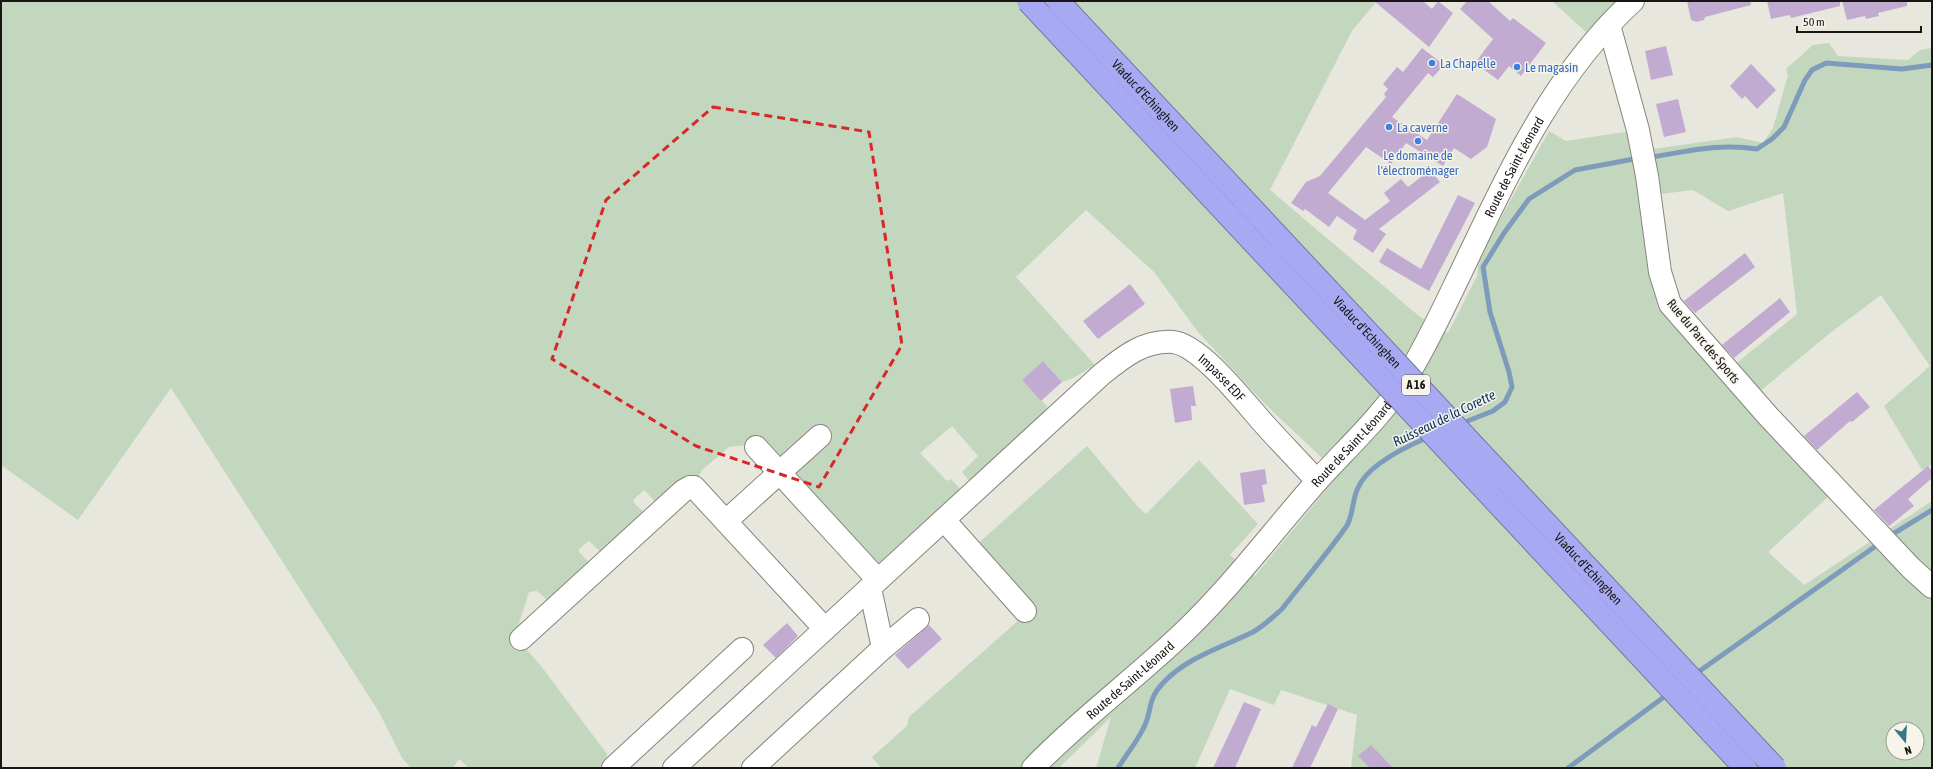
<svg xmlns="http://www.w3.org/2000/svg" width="1933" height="769" font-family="'Asap Condensed',sans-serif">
	<rect width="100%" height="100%" fill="#e8e7dd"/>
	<g fill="#c3d7be" fill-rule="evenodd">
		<path d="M1,1H1377L1352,31L1270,190L1419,316L1448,333L1477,276L1479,257L1549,131L1566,141L1631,131L1646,218L1657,305L1830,495L1768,552L1804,585L1932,501V768H1351L1357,715L1281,690L1274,705L1230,689L1195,768H1096L1111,717L1059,768H881L872,757L907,726L909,717L1021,618L973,548L1087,446L1139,508L1146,514L1199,460L1258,524L1230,555L1255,576L1339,474L1263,402L1198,332L1154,272L1086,210L1016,277L1095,365L1073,378L1062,382L1043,361L1022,380L1047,406L1045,415L970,482L962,472L978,456L952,426L920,453L947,481L951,479L962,491L879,567L757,444L729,447L702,470L696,482L660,507L644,490L633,500L635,504L649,517L606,557L589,541L579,549V552L592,565L550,603L537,591L529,592L515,636L541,666L607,754V762L601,768H469L459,759L453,768H411L402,758L379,712L171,388L78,520L1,465ZM1893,729H1917V753H1893Z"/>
		<polygon points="1552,1 1619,1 1586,32"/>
		<polygon points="1829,43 1838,56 1908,60 1920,50 1932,48 1932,464 1922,470 1884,406 1930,366 1881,295 1830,333 1758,393 1733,366 1797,314 1783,193 1728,211 1693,190 1653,195 1646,150 1737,137 1763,143 1773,128 1788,75 1786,69 1813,45"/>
	</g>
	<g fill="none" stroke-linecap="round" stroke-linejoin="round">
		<g stroke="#7e9bbb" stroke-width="5">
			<path d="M1653,157C1688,151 1721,143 1757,149L1772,139L1784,127L1805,80L1812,70L1826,63L1902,69L1932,65"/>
			<polyline points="1460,424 1493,411 1505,402 1512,387 1509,372 1490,312 1483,267 1504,233 1529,199 1575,170 1634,159"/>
			<polyline points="1888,537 1932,510"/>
			<polyline points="1694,675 1880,543"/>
			<path d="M1118,768C1126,755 1136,743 1143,729C1153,711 1146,701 1163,683C1187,657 1223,647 1253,632C1264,626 1273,617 1282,609C1303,582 1326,555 1346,527C1353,517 1352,502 1357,490C1366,465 1405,447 1429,437"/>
			<polyline points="1568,768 1668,694"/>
		</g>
	</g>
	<g fill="#c2abd1">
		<polygon points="1374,1 1423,1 1432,9 1438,1 1453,13 1429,47"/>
		<polygon points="1467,1 1488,1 1510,21 1513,18 1546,43 1521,76 1509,66 1498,80 1475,63 1493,39 1460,9"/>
		<polygon points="1687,1 1750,1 1751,5 1705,17 1704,20 1696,22 1691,20"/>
		<polygon points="1767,1 1840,1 1840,6 1791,18 1790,15 1771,19"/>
		<polygon points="1842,1 1907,1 1907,6 1878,13 1879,16 1866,19 1865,16 1847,20"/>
		<polygon points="1666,46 1673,75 1651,80 1645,51"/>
		<polygon points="1422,48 1444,65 1433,77 1428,73 1392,117 1427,140 1457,94 1496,119 1487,147 1471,159 1454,148 1443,166 1406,143 1391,164 1366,147 1328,193 1365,220 1390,201 1384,193 1401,179 1408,187 1430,170 1440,182 1379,229 1386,234 1373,253 1353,239 1357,230 1337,216 1329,227 1305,209 1303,211 1291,203 1306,182 1320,176 1386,97 1384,94 1388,89 1383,84 1397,67 1403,72"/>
		<polygon points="1751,64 1776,90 1757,109 1745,96 1742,99 1730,86"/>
		<polygon points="1678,99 1686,132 1664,137 1656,104"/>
		<polygon points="1458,195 1475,203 1429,291 1379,262 1387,248 1421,269"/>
		<polygon points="1745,253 1755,267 1695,313 1684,301"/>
		<polygon points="1130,284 1145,304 1098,339 1083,321"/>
		<polygon points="1780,298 1790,312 1734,358 1722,345"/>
		<polygon points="1043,361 1062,382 1041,401 1022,380"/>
		<polygon points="1193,386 1196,406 1191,406 1192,420 1175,423 1170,389"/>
		<polygon points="1857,392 1870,407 1852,422 1850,421 1817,450 1804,436"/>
		<polygon points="1928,466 1932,471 1932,478 1908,499 1914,506 1889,526 1874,510"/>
		<polygon points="1265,469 1267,484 1262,485 1265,502 1244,505 1240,473"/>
		<polygon points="787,623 798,636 776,658 763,645"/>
		<polygon points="929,625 942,639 908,669 895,655"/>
		<polygon points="1244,702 1261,709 1235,768 1213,768"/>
		<polygon points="1328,704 1338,709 1310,768 1292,768 1312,725 1316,727"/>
		<polygon points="1371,745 1393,768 1370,768 1358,756"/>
	</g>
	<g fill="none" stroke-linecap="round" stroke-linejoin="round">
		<g stroke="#86857c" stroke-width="24">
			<g id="minor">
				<polyline points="1609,25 1638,130 1647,176 1660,272 1670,304 1768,416 1911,568 1932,587"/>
				<polyline points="756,447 878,580"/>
				<polyline points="944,520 1025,611"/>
				<polyline points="726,521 820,436"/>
				<polyline points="870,588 883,648"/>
				<polyline points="521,639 683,491 690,487 694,487 825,629"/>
				<polyline points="613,768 742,649"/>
				<path id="s1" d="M674,768L1102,374C1123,357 1144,340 1173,342C1201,345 1246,404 1265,425C1282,444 1300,462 1317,481"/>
				<polyline points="753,768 883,648 918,619"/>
				<path id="s2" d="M1033,768C1080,719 1135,679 1184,632C1233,585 1273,531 1318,480C1347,448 1381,417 1405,380C1427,345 1444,307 1462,270C1508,174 1553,74 1633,1"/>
			</g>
		</g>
		<use href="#minor" stroke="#fff" stroke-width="22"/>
		<g stroke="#7576a4" stroke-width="24" stroke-linecap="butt">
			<g id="highway-bridge">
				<polyline points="1028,1 1745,768"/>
				<path id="s3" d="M1058,1L1775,768"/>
			</g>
		</g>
		<use href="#highway-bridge" stroke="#a7a9f2" stroke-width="22"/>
	</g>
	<path fill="none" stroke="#d62828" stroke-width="3" stroke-dasharray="8 5" stroke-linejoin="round" d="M713,107L869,132L902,345L819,487L696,446L552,359L606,200Z"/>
	<g fill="#3f7fe0" stroke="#f6f4eb" stroke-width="1.5">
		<circle cx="1432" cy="63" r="4"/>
		<circle cx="1517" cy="67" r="4"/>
		<circle cx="1389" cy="127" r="4"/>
		<circle cx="1418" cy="141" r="4"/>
	</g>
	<g text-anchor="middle" stroke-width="3" stroke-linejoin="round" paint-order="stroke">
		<rect fill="#f6f4eb" stroke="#5a5954" stroke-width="1" x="1402" y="375" width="28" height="20" rx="3"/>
		<g font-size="12" font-weight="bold" fill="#171613">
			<text x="1416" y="389">A 16</text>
		</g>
		<g font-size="13" fill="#366cbe" stroke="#f6f4eb" text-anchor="start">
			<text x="1440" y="68">La Chapelle</text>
			<text x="1525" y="72">Le magasin</text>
			<text x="1397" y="132">La caverne</text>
			<text x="1418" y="160" text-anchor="middle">Le domaine de<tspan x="1418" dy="15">l'électroménager</tspan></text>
		</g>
		<g font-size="13" fill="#171613" stroke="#f6f4eb">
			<text dy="5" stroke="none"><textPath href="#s3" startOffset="129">Viaduc d'Echinghen</textPath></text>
			<text dy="5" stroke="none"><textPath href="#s2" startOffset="778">Route de Saint-Léonard</textPath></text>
			<text dy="5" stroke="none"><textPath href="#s3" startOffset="453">Viaduc d'Echinghen</textPath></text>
			<text transform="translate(1704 341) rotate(50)" y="5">Rue du Parc des Sports</text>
			<text dy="5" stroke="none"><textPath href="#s1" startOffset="723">Impasse EDF</textPath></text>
			<text dy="5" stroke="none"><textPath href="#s2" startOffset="455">Route de Saint-Léonard</textPath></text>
			<text dy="5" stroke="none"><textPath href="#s3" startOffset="777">Viaduc d'Echinghen</textPath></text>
			<text dy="5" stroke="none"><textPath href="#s2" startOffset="131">Route de Saint-Léonard</textPath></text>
		</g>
		<g font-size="14" font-style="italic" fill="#0c3762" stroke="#f6f4eb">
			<text transform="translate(1444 418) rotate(-26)" y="5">Ruisseau de la Corette</text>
		</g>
	</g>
	<rect width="1933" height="769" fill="none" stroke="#171613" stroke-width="4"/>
	<g transform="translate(1905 741) rotate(162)"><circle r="19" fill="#f6f4eb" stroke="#9d9b95"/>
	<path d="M0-3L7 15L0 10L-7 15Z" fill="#347987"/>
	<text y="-6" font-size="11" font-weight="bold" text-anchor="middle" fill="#171613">N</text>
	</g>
	<path d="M1797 26v6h124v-6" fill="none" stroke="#171613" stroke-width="2"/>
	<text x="1803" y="26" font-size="12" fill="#171613" stroke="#f6f4eb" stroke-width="3" paint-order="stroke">50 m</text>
</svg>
